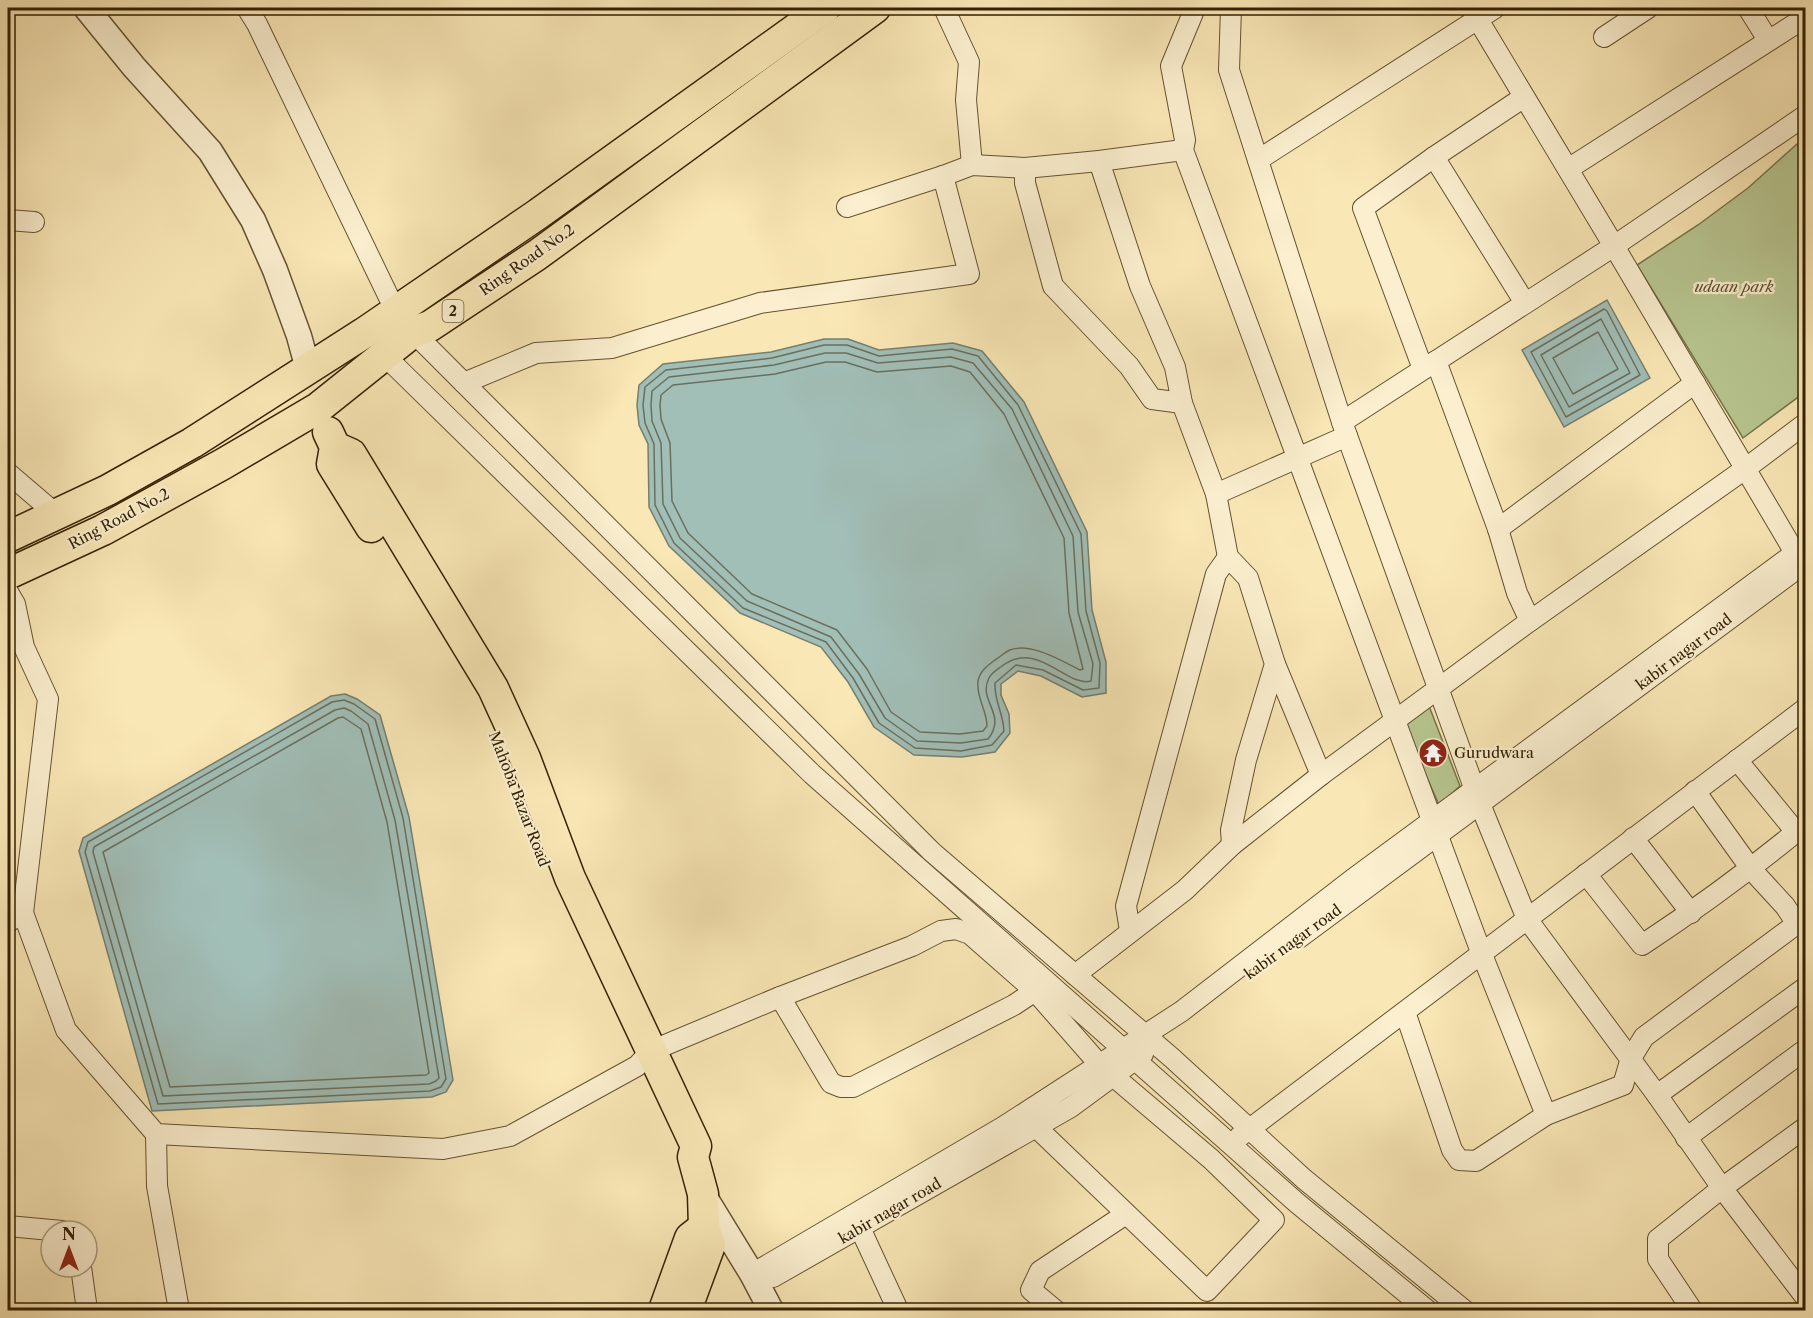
<svg xmlns="http://www.w3.org/2000/svg" width="1813" height="1318" font-family="'Libre Caslon Text',serif">
	<rect width="100%" height="100%" fill="#f9e7b5"/>
	<filter id="stains"><feTurbulence type="fractalNoise" baseFrequency=".00333" numOctaves="4"/><feColorMatrix values="0 0 0 0 .2 0 0 0 0 .09 0 0 0 0 .02 0 0 0 .5 -.17"/></filter>
	<radialGradient id="worn" r=".72"><stop offset=".6" stop-color="#630" stop-opacity="0"/><stop offset="1" stop-color="#630" stop-opacity=".3"/></radialGradient>
	<g fill="#b8c791" stroke="#76744a" stroke-width="1.5">
		<polygon points="1797,144 1806,155 1805,392 1743,438 1637,265 1698,225 1748,188"/>
		<polygon points="1429,706 1460,786 1439,805 1403,723"/>
	</g>
	<g fill="#a1beb7" stroke="#757f6f" stroke-width="1.5">
		<polygon points="1607,300 1650,378 1564,427 1522,350"/>
		<polygon points="824,339 848,339 879,350 953,343 982,351 1024,402 1087,532 1092,610 1106,662 1106,693 1082,697 1041,676 1018,671 1001,684 1001,695 1009,714 1010,733 995,752 962,757 914,755 874,727 848,682 821,647 740,613 669,546 649,507 648,444 639,425 637,405 639,385 663,364 771,352"/>
		<polygon points="345,694 357,699 380,715 409,817 453,1080 446,1092 432,1097 152,1111 79,851 83,838 331,696"/>
	</g>
	<g fill="none" stroke-linecap="round" stroke-linejoin="round">
		<g stroke="#6a6f5d" stroke-width="1.5">
			<polygon points="1604,309 1607,311 1640,375 1566,417 1531,352"/>
			<polygon points="1601,319 1630,373 1569,407 1541,355"/>
			<polygon points="1598,332 1618,369 1573,394 1553,358"/>
			<path d="M824,345H847L879,356L952,349L978,356L1018,405L1081,534L1086,611L1100,663L1099,688L1083,690L1043,670L1016,665L995,683C994,701 1003,712 1004,731L992,745L961,751L915,748L879,723L853,678L826,642L743,608L674,543L655,505L654,444L645,423L643,405L645,387L666,370L772,358Z"/>
			<path d="M825,353H846L878,363L951,357L973,363L1012,409L1073,536L1078,612L1093,664L1091,681C1067,688 1038,639 1002,666C998,669 991,673 989,678C977,701 1008,714 988,739L961,743L917,741L885,718L859,674L831,637L747,601L680,538L663,504L661,443L652,421L651,405L652,391L669,377L774,365Z"/>
			<path d="M826,362H845L877,372L951,366L970,372L1004,414L1064,538L1069,613L1083,669L1080,670C1062,661 1031,642 1010,650C1005,652 1000,657 995,660C987,666 980,671 978,681C976,698 987,710 987,726L983,731L960,734L920,732L891,712L867,669L837,630L752,594L688,533L672,501L670,443L661,419L660,405L661,395L673,385L775,374Z"/>
			<polygon points="344,700 354,704 375,719 403,818 446,1079 441,1087 430,1091 158,1104 85,852 88,842 332,702"/>
			<polygon points="344,708 351,711 368,724 395,820 439,1078 436,1081 429,1084 163,1096 93,852 94,847 335,710"/>
			<polygon points="343,717 361,729 387,822 429,1073 426,1075 170,1087 103,852 338,718"/>
		</g>
		<g stroke="#645230" stroke-width="22">
			<g id="minor">
				<polyline points="247,8 257,24 396,312"/>
				<polyline points="944,8 969,62 966,100 972,165"/>
				<polyline points="1195,8 1171,66 1185,140 1183,150 1481,952 1546,1115"/>
				<polyline points="1231,8 1229,70 1342,422"/>
				<polyline points="1471,8 1614,246 1801,563"/>
				<polyline points="1748,8 1768,40"/>
				<polyline points="1604,37 1648,8"/>
				<polyline points="1806,115 1614,246 1342,422 1480,804 1527,919 1657,1095 1722,1188 1806,1298"/>
				<polyline points="1434,157 1525,303"/>
				<polyline points="1258,160 1495,8"/>
				<polyline points="1099,161 1140,286 1175,367 1182,403 1216,494 1228,557 1248,578 1275,664 1246,760 1231,830 1232,845"/>
				<polyline points="1025,168 1025,183 1053,286 1129,366 1152,399 1182,403"/>
				<polyline points="1568,169 1806,17"/>
				<polyline points="847,207 943,176 972,165 1025,168 1099,161 1183,150"/>
				<polyline points="8,220 34,222"/>
				<polyline points="413,332 932,852 1172,1058 1304,1179 1464,1310"/>
				<polyline points="384,355 812,774 1297,1203 1427,1310"/>
				<polyline points="1423,369 1363,208 1434,157 1524,97"/>
				<polyline points="464,383 536,353 612,348 760,303 969,274 943,176"/>
				<polyline points="8,473 56,514"/>
				<polyline points="1216,494 1347,436"/>
				<polyline points="1498,529 1695,383"/>
				<polyline points="8,592 15,604 24,647 48,699 23,913 8,922"/>
				<polyline points="1530,621 1745,469 1806,423"/>
				<polyline points="1275,664 1321,775"/>
				<polyline points="1695,791 1751,869 1785,906 1797,924"/>
				<polyline points="1633,838 1691,913"/>
				<path d="M1586,874L1642,945C1695,910 1746,873 1796,832L1737,760"/>
				<polyline points="23,913 66,1030 156,1134 443,1149 510,1136 637,1066 651,1051 780,997 912,946 941,931 956,929 970,934 1035,991"/>
				<polyline points="1130,931 1126,906 1216,574 1228,557"/>
				<polyline points="1299,938 1806,562"/>
				<polyline points="1075,975 1185,890 1232,845 1321,775 1530,621 1517,593 1498,529 1436,361"/>
				<polyline points="780,997 831,1083 841,1087 853,1087 1014,1005 1035,991 1099,1064 1211,1159 1274,1220 1207,1291 1036,1127"/>
				<polyline points="1405,1012 1452,1150 1459,1160 1476,1161 1546,1115 1623,1085 1631,1058 1644,1037 1806,917"/>
				<polyline points="1657,1095 1806,987"/>
				<polyline points="156,1134 157,1186 179,1310"/>
				<path d="M1239,1137C1427,994 1616,851 1806,708"/>
				<polyline points="1686,1138 1806,1049"/>
				<polyline points="8,1226 62,1231"/>
				<polyline points="860,1228 898,1310"/>
				<polyline points="81,1267 87,1310"/>
				<polyline points="752,1274 1003,1127 1182,1011 1353,879 1806,545"/>
				<polyline points="773,1277 1071,1107 1143,1054"/>
				<polyline points="1055,1310 1031,1290 1040,1271 1126,1214"/>
				<polyline points="1692,1310 1658,1259 1658,1239 1722,1188 1806,1127"/>
			</g>
		</g>
		<g stroke="#645230" stroke-width="27">
			<g id="tertiary">
				<polyline points="86,8 134,67 210,151 253,220 275,270 299,336 308,369"/>
				<polyline points="703,1194 752,1274 771,1310"/>
			</g>
		</g>
		<g stroke="#332003" stroke-width="33">
			<g id="primary">
				<polyline points="328,432 335,447 332,464 371,527"/>
				<polyline points="335,447 351,454 493,688 525,758 570,878 696,1146 693,1157 703,1194 704,1227 710,1245 686,1310"/>
				<polyline points="8,537 108,490 192,443 364,333 538,214 825,8"/>
				<polyline points="8,574 103,530 223,464 318,408 413,332 430,326 537,255 875,8"/>
				<polyline points="664,1310 690,1238 704,1227"/>
			</g>
		</g>
		<use href="#minor" stroke="#fbefcf" stroke-width="20"/>
		<use href="#tertiary" stroke="#fbefcf" stroke-width="24"/>
		<use href="#primary" stroke="#f9e7b5" stroke-width="30"/>
	</g>
	<defs>
		<g id="temple-disc" transform="scale(1.5)"><circle r="9.5" fill="#8f2418" stroke="#fbefcf"/><path d="M0-6L5-2H3V0L6.5 2.5H4V6H1.5V3h-3V6H-4V2.5H-6.5L-3 0V-2H-5Z" fill="#fff"/></g>
	</defs>
	<g fill-rule="evenodd">
		<use href="#temple-disc" x="1433" y="753"/>
	</g>
	<g text-anchor="middle" stroke-width="4.5" stroke-linejoin="round" paint-order="stroke">
		<rect fill="#fbefcf" stroke="#6f5e40" stroke-width="1.5" x="442.5" y="300" width="21" height="22" rx="4.5"/>
		<g font-size="14" font-weight="bold" fill="#332003">
			<text x="453" y="316">2</text>
		</g>
		<g font-size="15" fill="#332003" stroke="#fbefcf">
			<text transform="translate(527 260) rotate(-35)" y="5">Ring Road No.2</text>
			<text transform="translate(119 519) rotate(-28)" y="5">Ring Road No.2</text>
			<text transform="translate(1684 652) rotate(-37)" y="5">kabir nagar road</text>
			<text transform="translate(519 799) rotate(69)" y="5">Mahoba Bazar Road</text>
			<text transform="translate(1293 942) rotate(-36)" y="5">kabir nagar road</text>
			<text transform="translate(890 1211) rotate(-30)" y="5">kabir nagar road</text>
		</g>
		<g font-size="15" font-style="italic" fill="#5b522e" stroke="#fbefcf">
			<text x="1734" y="292">udaan park</text>
		</g>
		<g font-size="15" fill="#332003" stroke="#fbefcf" text-anchor="start">
			<text x="1454" y="758">Gurudwara</text>
		</g>
	</g>
	<rect width="1813" height="1318" fill="none" stroke="#f9e7b5" stroke-width="30"/>
	<rect x="9" y="9" width="1795" height="1300" fill="none" stroke="#332003" stroke-width="3"/>
	<rect x="15" y="15" width="1783" height="1288" fill="none" stroke="#332003" stroke-width="1.5"/>
	<g transform="translate(69 1249)"><circle r="28" fill="#fbefcf" stroke="#ab9c7d" stroke-width="1.5"/>
	<path d="M0-4.5L10 22L0 15L-10 22Z" fill="#8f2418"/>
	<text y="-9" font-size="16" font-weight="bold" text-anchor="middle" fill="#332003">N</text>
	</g>
	<rect width="100%" height="100%" filter="url(#stains)"/>
	<rect width="100%" height="100%" fill="url(#worn)"/>
</svg>
